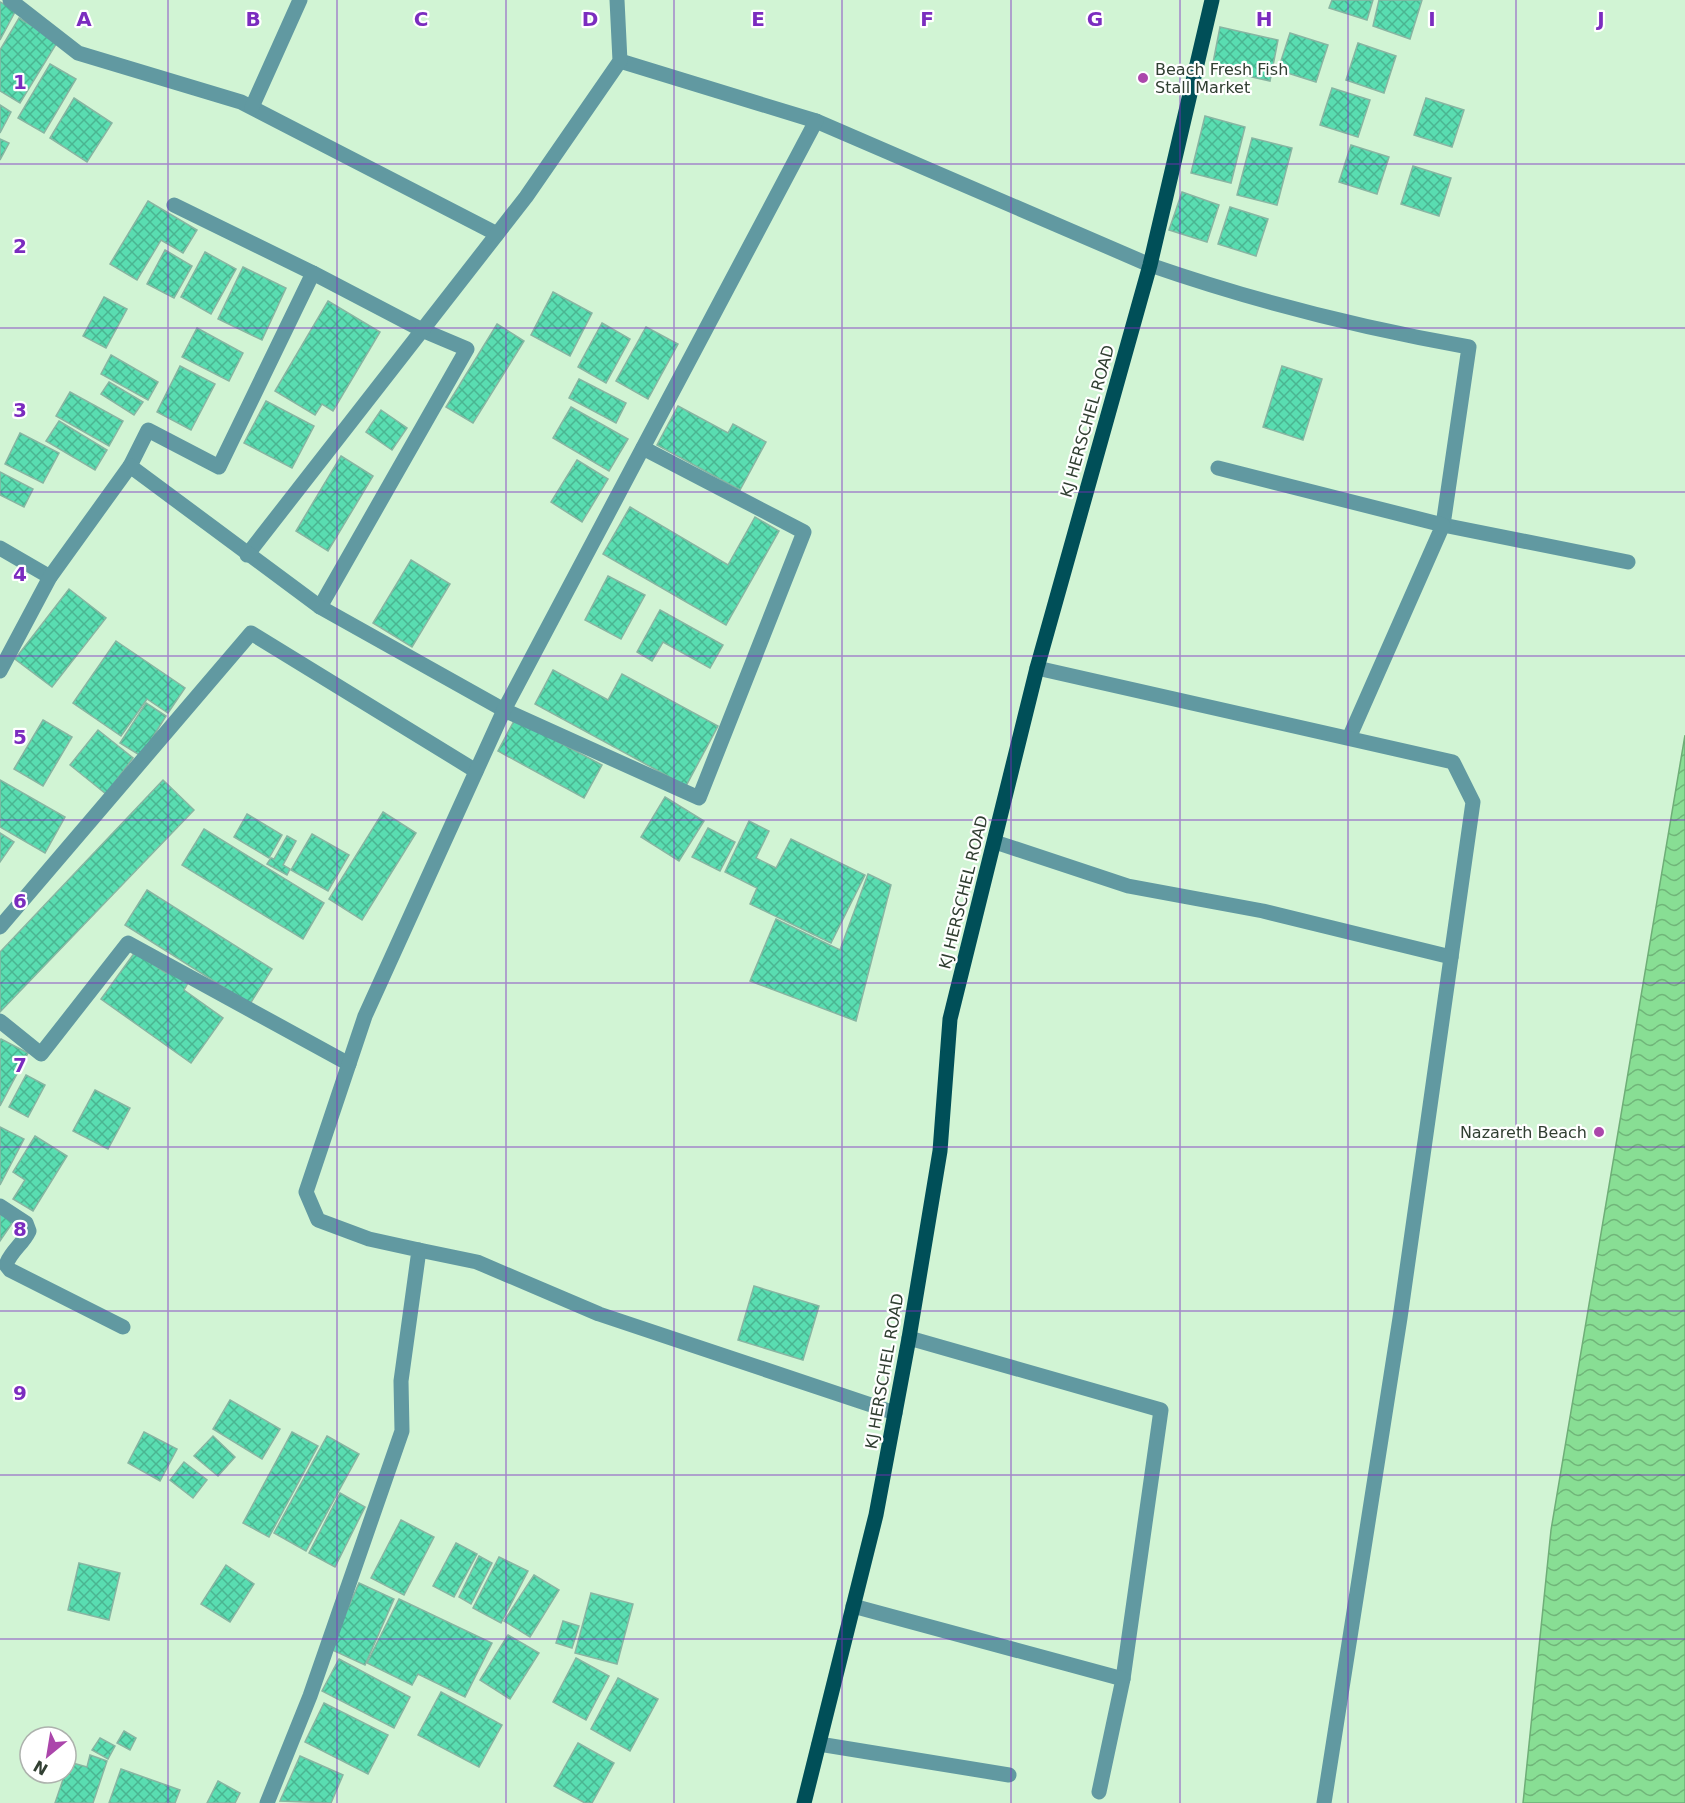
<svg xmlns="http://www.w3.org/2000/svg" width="1685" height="1803" font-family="'DejaVu Sans',sans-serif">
	<defs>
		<pattern id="water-waves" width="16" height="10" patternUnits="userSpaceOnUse" patternTransform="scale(1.5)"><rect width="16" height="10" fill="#88de94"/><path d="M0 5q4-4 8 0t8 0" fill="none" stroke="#70b579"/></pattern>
		<pattern id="building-cross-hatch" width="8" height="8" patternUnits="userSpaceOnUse" patternTransform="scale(1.5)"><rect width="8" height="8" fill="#59ddb1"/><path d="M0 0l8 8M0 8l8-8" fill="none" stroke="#4ab591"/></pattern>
	</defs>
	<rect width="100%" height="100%" fill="#d1f4d4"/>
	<polygon fill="url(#water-waves)" stroke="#6eae77" stroke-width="1.5" points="1685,735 1685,1803 1523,1803 1551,1530"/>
	<g fill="url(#building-cross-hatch)" stroke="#87b5a2" stroke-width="1.5">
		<polygon points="1332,0 1373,0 1367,20 1329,8"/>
		<polygon points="1379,0 1422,0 1410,39 1373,26"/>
		<polygon points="0,2 16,10 0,40"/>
		<polygon points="19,18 58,41 20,103 0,91 0,50"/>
		<polygon points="1220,27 1278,40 1270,81 1212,68"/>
		<polygon points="1290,33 1328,45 1316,82 1278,70"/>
		<polygon points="1358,43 1396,56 1384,93 1346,80"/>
		<polygon points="50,64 76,79 44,133 18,118"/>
		<polygon points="1332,88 1370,100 1358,137 1320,125"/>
		<polygon points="74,98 112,123 87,162 50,138"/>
		<polygon points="1426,98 1464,110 1452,147 1414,135"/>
		<polygon points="0,105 11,112 0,133"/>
		<polygon points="1205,116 1245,127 1231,183 1191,173"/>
		<polygon points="1252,138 1292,148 1277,205 1237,195"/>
		<polygon points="0,139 9,143 0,160"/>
		<polygon points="1351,145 1389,157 1377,194 1339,182"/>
		<polygon points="1413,166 1451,178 1439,216 1401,204"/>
		<polygon points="1182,192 1219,205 1207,242 1169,230"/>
		<polygon points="148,201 197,230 183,253 161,240 137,280 110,264"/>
		<polygon points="1230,207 1268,219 1256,256 1218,244"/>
		<polygon points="165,250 192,266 174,298 147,284"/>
		<polygon points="205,252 236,269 211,314 181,297"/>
		<polygon points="243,267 286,288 262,340 218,319"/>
		<polygon points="553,292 592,313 570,356 531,335"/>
		<polygon points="104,297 127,309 106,348 83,336"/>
		<polygon points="328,301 380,332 333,411 322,404 315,415 275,391"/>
		<polygon points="602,323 630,339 606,383 578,367"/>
		<polygon points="497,324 524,341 473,423 446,407"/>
		<polygon points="646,327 678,344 648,399 616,381"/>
		<polygon points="197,328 243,353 229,381 182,357"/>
		<polygon points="111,355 158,382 148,400 101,374"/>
		<polygon points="180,366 215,384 191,430 157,412"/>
		<polygon points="1282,366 1322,379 1303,440 1263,427"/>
		<polygon points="579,379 626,403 616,423 569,398"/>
		<polygon points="109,382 143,402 134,415 101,394"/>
		<polygon points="70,392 123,421 109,446 56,416"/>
		<polygon points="266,401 314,426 292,468 244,443"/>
		<polygon points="678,406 728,433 733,424 766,442 740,490 657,445"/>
		<polygon points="571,407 628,439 609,471 553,438"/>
		<polygon points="381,410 407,428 392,450 366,432"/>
		<polygon points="59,421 107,450 95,470 46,441"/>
		<polygon points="20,433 59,453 43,483 5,464"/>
		<polygon points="341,456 373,476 328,551 296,531"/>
		<polygon points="577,460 608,479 582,522 551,502"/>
		<polygon points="0,472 33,489 24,507 0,495"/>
		<polygon points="630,507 728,565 755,517 779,531 726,625 603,554"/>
		<polygon points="411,560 450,584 412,647 373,623"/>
		<polygon points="608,576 645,595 621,639 585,620"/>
		<polygon points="69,589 106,618 52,687 15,659"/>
		<polygon points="660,610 723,645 710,668 663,642 652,661 637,652"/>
		<polygon points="116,641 185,688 168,713 147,699 121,736 73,703"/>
		<polygon points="553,670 608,700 622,674 718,726 686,786 535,704"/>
		<polygon points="146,703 166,716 141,756 120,743"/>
		<polygon points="515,719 602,765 584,798 498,751"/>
		<polygon points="43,720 72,737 43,786 14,769"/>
		<polygon points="98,730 133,758 106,794 70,765"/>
		<polygon points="0,780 65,817 45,853 0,827"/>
		<polygon points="163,780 194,810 0,1012 0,952"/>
		<polygon points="665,797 704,821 679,861 641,837"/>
		<polygon points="383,812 416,833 362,920 329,899"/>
		<polygon points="247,814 282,835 269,858 234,837"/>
		<polygon points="749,821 769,831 756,858 776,868 791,839 865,875 831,943 750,904 757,888 725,872"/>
		<polygon points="708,828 735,842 720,871 692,857"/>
		<polygon points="204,829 324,903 303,939 182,865"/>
		<polygon points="0,833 14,842 0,862"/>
		<polygon points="312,834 349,855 328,891 291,870"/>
		<polygon points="287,836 296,841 283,865 290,869 287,875 267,864 271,858 274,859"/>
		<polygon points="868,874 891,885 856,1021 750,981 776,919 840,950"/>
		<polygon points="147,890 272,969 250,1004 125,925"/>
		<polygon points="135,952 166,973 169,970 188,983 184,990 223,1018 191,1063 101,999"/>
		<polygon points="1,1039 28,1053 0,1106 0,1040"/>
		<polygon points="26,1075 45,1085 28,1117 9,1107"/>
		<polygon points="95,1090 130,1108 108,1149 73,1131"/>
		<polygon points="0,1127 24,1139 0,1185"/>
		<polygon points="35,1136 67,1156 33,1211 13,1199 25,1180 13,1172"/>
		<polygon points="0,1213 13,1222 0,1241"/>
		<polygon points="754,1286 819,1306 803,1360 738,1340"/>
		<polygon points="230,1400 280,1429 262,1459 213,1429"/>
		<polygon points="144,1432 177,1449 160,1481 128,1463"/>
		<polygon points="292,1432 318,1446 269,1537 243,1523"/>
		<polygon points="213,1436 235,1457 218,1476 194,1456"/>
		<polygon points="327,1436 359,1454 306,1551 274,1533"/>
		<polygon points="184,1462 207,1480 193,1498 170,1480"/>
		<polygon points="340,1493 365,1507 335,1567 309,1553"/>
		<polygon points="401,1520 434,1537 404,1595 371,1578"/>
		<polygon points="456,1543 477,1554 454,1597 433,1586"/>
		<polygon points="479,1556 492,1563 471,1604 459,1597"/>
		<polygon points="499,1557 528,1571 501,1623 473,1608"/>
		<polygon points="79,1563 120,1573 109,1620 68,1610"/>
		<polygon points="226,1565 254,1584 230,1622 201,1604"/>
		<polygon points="534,1575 559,1590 530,1637 504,1621"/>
		<polygon points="359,1583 394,1599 365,1665 330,1649"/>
		<polygon points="591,1593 633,1604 617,1664 575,1653"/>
		<polygon points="399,1599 492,1643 465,1697 418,1674 412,1685 367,1663"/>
		<polygon points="563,1621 579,1626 572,1648 556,1643"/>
		<polygon points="508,1635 539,1653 510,1699 480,1680"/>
		<polygon points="576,1658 609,1676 586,1720 553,1702"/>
		<polygon points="339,1659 410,1697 394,1728 322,1691"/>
		<polygon points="618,1678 658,1699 630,1751 591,1729"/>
		<polygon points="441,1692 502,1725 479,1767 418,1735"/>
		<polygon points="324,1703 388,1735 368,1774 305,1742"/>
		<polygon points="124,1731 136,1738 130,1750 117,1743"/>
		<polygon points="100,1738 115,1746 108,1759 92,1750"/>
		<polygon points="578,1743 614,1763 592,1803 585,1803 554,1786"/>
		<polygon points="90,1755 107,1761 93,1803 55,1803 69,1762 87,1767"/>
		<polygon points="300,1756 343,1775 331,1803 280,1801"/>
		<polygon points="121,1769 180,1790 175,1803 109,1803"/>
		<polygon points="218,1781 240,1793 235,1803 207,1803"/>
	</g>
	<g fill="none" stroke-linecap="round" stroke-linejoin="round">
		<g stroke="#6199a1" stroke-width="15">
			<polyline points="10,0 78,53 241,102 497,234"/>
			<path d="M620,61L816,121L1150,265C1254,301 1361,328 1469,347L1443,525L1628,562"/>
			<polyline points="252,107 300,0"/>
			<polyline points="174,205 313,273"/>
			<polyline points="130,466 148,430 219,467 313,273 422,330 467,349 320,607"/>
			<polyline points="1218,468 1443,525 1349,738"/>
			<polyline points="0,548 50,577"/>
			<polyline points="247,555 526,197 620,61 617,0"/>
			<polyline points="1037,668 1453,762 1473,802 1400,1318 1324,1803"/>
			<polyline points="0,671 50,577 130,466 320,607 504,710 699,798 804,532 643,448"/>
			<polyline points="995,842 1128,886 1263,911 1451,957"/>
			<polyline points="0,927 251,633 476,771"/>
			<polyline points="0,1021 41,1054 128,943 349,1064"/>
			<path d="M0,1206L26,1223L29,1231C23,1244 10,1252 6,1265L10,1270L123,1327"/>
			<polyline points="419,1250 477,1262 599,1314 895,1413"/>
			<polyline points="909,1338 1161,1410 1123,1679"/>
			<polyline points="853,1606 1123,1679 1099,1792"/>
			<polyline points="819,1744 1009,1775"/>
			<polyline points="267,1803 310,1696 402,1431 401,1381 419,1250 369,1239 318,1220 306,1192 365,1016 504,710 816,121"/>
		</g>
		<polyline stroke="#004f58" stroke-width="15" points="804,1803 876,1515 909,1338 940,1151 950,1019 1037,668 1150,265 1212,0"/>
	</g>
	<path fill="none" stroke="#7b2cbf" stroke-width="1.5" stroke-opacity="0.55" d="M168,0V1803M337,0V1803M506,0V1803M674,0V1803M842,0V1803M1011,0V1803M1180,0V1803M1348,0V1803M1516,0V1803M0,164H1685M0,328H1685M0,492H1685M0,656H1685M0,820H1685M0,983H1685M0,1147H1685M0,1311H1685M0,1475H1685M0,1639H1685"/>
	<g fill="#ab46ab" stroke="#fff" stroke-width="2">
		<circle cx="1143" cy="78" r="6"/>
		<circle cx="1599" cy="1132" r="6"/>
	</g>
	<g text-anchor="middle" stroke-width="4.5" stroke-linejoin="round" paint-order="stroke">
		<g font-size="16" fill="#313f32" stroke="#fff" text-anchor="start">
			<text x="1155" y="75">Beach Fresh Fish<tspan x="1155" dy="18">Stall Market</tspan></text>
			<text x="1587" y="1138" text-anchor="end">Nazareth Beach</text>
		</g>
		<g font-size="16" fill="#313f32" stroke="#fff">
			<text transform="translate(1087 421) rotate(-74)" y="6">KJ HERSCHEL ROAD</text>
			<text transform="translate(963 892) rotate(-76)" y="6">KJ HERSCHEL ROAD</text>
			<text transform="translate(884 1371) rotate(-80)" y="6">KJ HERSCHEL ROAD</text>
		</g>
	</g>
	<g font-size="20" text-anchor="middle" font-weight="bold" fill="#7b2cbf" stroke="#fff" stroke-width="4.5" stroke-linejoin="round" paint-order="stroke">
		<text x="84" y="26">A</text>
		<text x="253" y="26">B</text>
		<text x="421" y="26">C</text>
		<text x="590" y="26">D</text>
		<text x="758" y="26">E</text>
		<text x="927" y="26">F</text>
		<text x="1095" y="26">G</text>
		<text x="1264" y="26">H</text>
		<text x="1432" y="26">I</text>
		<text x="1601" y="26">J</text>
		<text x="20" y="89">1</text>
		<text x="20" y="253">2</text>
		<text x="20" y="417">3</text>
		<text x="20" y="581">4</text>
		<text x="20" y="744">5</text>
		<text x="20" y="908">6</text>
		<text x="20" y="1072">7</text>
		<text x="20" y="1236">8</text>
		<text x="20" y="1400">9</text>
	</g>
	<g transform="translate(48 1755) rotate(210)"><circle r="28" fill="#ffffff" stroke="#adb2ad" stroke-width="1.5"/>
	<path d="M0-4.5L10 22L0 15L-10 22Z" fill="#ab46ab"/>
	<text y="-9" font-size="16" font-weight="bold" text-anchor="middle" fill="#313f32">N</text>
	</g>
</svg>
